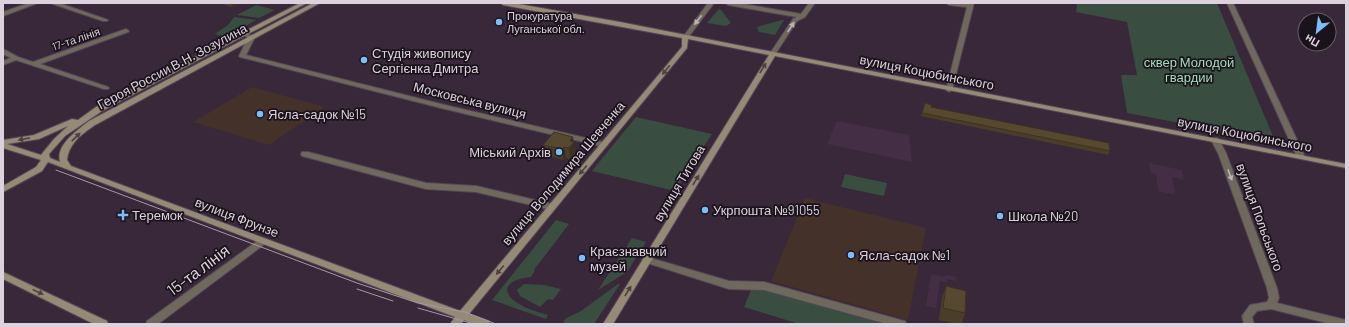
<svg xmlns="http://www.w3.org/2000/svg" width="1349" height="327" font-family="Barlow,sans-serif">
	<rect width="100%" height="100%" fill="#39273a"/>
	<g fill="#442e46">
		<polygon points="837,121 909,135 912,162 827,144"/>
		<polygon points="1149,163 1182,170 1184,180 1172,177 1175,195 1158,191 1156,174 1151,173"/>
		<polygon points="931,274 944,277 946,275 957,277 956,281 948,279 947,282 940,281 936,308 926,306"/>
	</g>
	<g fill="#44312a">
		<polygon points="252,87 325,107 269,145 193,122"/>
		<polygon points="805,198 926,228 908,320 771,281"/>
	</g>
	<g fill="#3a4d41">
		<polygon points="1077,3 1217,3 1275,141 1127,113 1121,75 1137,75 1127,22 1076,12"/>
		<polygon points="256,5 275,10 259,18 237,15"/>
		<polygon points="719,9 721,10 731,23 726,26 707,23"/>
		<polygon points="234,17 256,20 227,37 215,34 228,25"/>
		<polygon points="782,20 784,20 775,35 759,32 757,27"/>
		<polygon points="636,117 712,134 675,191 592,171"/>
		<polygon points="845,174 887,183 884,196 841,187"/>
		<path d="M556,220L569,224L534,270H535L531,277C507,279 497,292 521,305C529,310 539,312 548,315L546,319L492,300Z"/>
		<polygon points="632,238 646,242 627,272 598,290"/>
		<polygon points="524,284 544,285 561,289 553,300 548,299 540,307 520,296 517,290"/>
		<polygon points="618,284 620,284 594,324 563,324 565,319 581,311"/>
		<polygon points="753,285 886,324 799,324 744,307"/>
	</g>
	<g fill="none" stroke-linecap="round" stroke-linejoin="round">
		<g stroke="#574657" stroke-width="2">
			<g id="street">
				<polygon points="29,3 38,3 3,16 3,12"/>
				<polygon points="50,3 59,3 108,20 107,21 103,21"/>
				<polygon points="708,3 714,3 687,39 683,39 683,37"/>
				<polygon points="725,3 738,3 801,14 809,3 815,3 805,17 797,21 774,56 772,57 769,55 793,19 797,17 728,5"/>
				<polygon points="946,3 974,3 952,90 949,92 946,90 967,7 949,5"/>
				<polygon points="1227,3 1233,3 1305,157 1304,159 1301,159 1297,157"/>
				<polygon points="126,29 129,31 128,32 40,64 108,87 109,88 108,89 104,89 16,60 3,65 3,61 11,58 3,54 3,49 18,57 33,62"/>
				<polygon points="244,32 255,37 246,55 441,104 607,143 608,145 604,147 441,108 240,57 239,56 248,38 241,34"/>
				<polygon points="1212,138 1218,138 1226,153 1277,288 1279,298 1277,303 1346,320 1346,324 1331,324 1271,309 1257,311 1252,317 1254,324 1244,324 1242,316 1250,305 1267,302 1269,298 1267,288 1218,153 1211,140"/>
				<polygon points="302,152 308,152 426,183 476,186 552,204 556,207 552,210 476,192 426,189 302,156 301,154"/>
				<polygon points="263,238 266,239 268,241 266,243 158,324 146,324 147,321 260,239"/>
				<polygon points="647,257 729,281 764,282 901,320 905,321 906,324 887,324 764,290 729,289 644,262 642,260 644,258"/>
			</g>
		</g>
		<g stroke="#574657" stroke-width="2">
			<g id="secondary">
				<path d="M300,3H307L102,111L65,136L49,154L50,158L60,162C55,145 78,130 89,121L313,3H320L95,125C82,134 69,143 67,160L71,166L460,311L682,47V38L503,5L500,3H513L620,22L1346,164V168L775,56L613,324H603L769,55L688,39L687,48L469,314L489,321L490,324H474L464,320L461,324H450L455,317L48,162L42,171L3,192V186L36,167L41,160L3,148V140L34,135L72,119L78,120L96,107ZM68,126L54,139L41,155L7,144L39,139Z"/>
				<polygon points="3,272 107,321 108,324 94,324 3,279"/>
			</g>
		</g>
		<use href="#street" fill="#6f695d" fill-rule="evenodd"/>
		<use href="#secondary" fill="#948a76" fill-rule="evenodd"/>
		<g stroke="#a698a6" stroke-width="1">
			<polyline points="56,170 357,283 418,303 465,312 496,324"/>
			<polyline points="357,289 393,301"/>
			<polyline points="418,308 474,324"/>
		</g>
	</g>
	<g fill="#4b3e29">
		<polygon points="219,3 241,3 232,7"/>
		<polygon points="925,103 931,107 1110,151 1108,155 921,116"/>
		<polygon points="573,137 575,153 570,159 566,158 563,160 545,155 543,145"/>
		<polygon points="946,286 965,313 962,324 956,324 939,320 942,298"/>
	</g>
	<g fill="#3d3222">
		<polygon points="231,3 241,3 232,7"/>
		<polygon points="573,137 575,153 570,159 569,148 570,141"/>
		<polygon points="564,147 566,158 563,160 562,149"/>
	</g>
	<g fill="#574830" stroke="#3d3222">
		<polygon points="925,103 932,105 931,107 1109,143 1110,151 922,113"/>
		<polygon points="554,132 573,137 570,141 574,142 569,148 564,147 562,149 543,145"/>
		<polygon points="946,286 966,291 965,313 943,308"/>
	</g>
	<defs><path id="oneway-solid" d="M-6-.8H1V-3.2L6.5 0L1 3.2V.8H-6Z"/></defs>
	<g fill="#bcb2b7">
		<use href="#oneway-solid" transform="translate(698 20) rotate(127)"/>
		<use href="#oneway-solid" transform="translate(791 27) rotate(-57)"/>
		<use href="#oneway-solid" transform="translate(1230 175) rotate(70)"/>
	</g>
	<g fill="#4b4340">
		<use href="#oneway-solid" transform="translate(763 68) rotate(-58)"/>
		<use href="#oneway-solid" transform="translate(666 70) rotate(129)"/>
		<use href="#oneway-solid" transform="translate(76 137) rotate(-44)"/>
		<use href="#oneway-solid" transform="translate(24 139) rotate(169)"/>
		<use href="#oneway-solid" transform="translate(583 170) rotate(130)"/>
		<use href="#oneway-solid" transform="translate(696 180) rotate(-58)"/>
		<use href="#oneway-solid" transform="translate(500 270) rotate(130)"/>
		<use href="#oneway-solid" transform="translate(628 291) rotate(-58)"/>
		<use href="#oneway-solid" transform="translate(38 292) rotate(26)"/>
	</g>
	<g fill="#7abff8" stroke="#1b131c" stroke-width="1.5">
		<circle cx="499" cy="22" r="4"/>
		<circle cx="364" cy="60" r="4"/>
		<circle cx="260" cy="114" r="4"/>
		<circle cx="559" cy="152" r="4"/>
		<circle cx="705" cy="210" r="4"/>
		<path d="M121 209h4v4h4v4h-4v4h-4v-4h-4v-4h4z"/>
		<circle cx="1000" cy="216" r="4"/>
		<circle cx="851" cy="255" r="4"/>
		<circle cx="582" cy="258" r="4"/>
	</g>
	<g text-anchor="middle" stroke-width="3.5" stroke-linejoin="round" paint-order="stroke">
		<g font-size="11" fill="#ddd1dd" stroke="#1b131c" text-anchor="start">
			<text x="507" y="20">Прокуратура<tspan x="507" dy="13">Луганської обл.</tspan></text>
		</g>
		<g font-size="11" fill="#ddd1dd" stroke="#1b131c">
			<text transform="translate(76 39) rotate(-19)" y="4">17-та лінія</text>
		</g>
		<g font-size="13" fill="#ddd1dd" stroke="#1b131c" text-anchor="start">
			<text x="372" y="58">Студія живопису<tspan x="372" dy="15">Сергієнка Дмитра</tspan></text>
			<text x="268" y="119">Ясла-садок №15</text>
			<text x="551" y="157" text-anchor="end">Міський Архів</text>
			<text x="713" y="215">Укрпошта №91055</text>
			<text x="132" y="220">Теремок</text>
			<text x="1008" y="221">Школа №20</text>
			<text x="590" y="256">Краєзнавчий<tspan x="590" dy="15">музей</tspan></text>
			<text x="859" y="260">Ясла-садок №1</text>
		</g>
		<g font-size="13" fill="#a5debb" stroke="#1b131c">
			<text x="1189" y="67">сквер Молодой<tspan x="1189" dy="15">гвардии</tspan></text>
		</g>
		<g font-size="13" fill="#ddd1dd" stroke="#1b131c">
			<text transform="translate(172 66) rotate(-28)" y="5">Героя России В.Н. Зозулина</text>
			<text transform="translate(927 72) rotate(11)" y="5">вулиця Коцюбинського</text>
			<text transform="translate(470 100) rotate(14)" y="5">Московська вулиця</text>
			<text transform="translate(1245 134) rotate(11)" y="5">вулиця Коцюбинського</text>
			<text transform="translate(563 173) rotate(-50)" y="5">вулиця Володимира Шевченка</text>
			<text transform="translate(679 183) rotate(-59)" y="5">вулиця Титова</text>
			<text transform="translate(237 217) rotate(21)" y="5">вулиця Фрунзе</text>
			<text transform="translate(1260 217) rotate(70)" y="5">вулиця Польського</text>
		</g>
		<g font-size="16" fill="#ddd1dd" stroke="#1b131c">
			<text transform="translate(198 270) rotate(-37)" y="6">15-та лінія</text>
		</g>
	</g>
	<rect width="1349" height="327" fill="none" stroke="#ddd1dd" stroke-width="8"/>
	<g transform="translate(1317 32) rotate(209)"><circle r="19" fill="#1b131c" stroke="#695f69"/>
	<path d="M0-3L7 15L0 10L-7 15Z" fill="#7abff8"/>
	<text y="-6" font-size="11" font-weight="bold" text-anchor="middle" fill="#ddd1dd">Пн</text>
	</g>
</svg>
